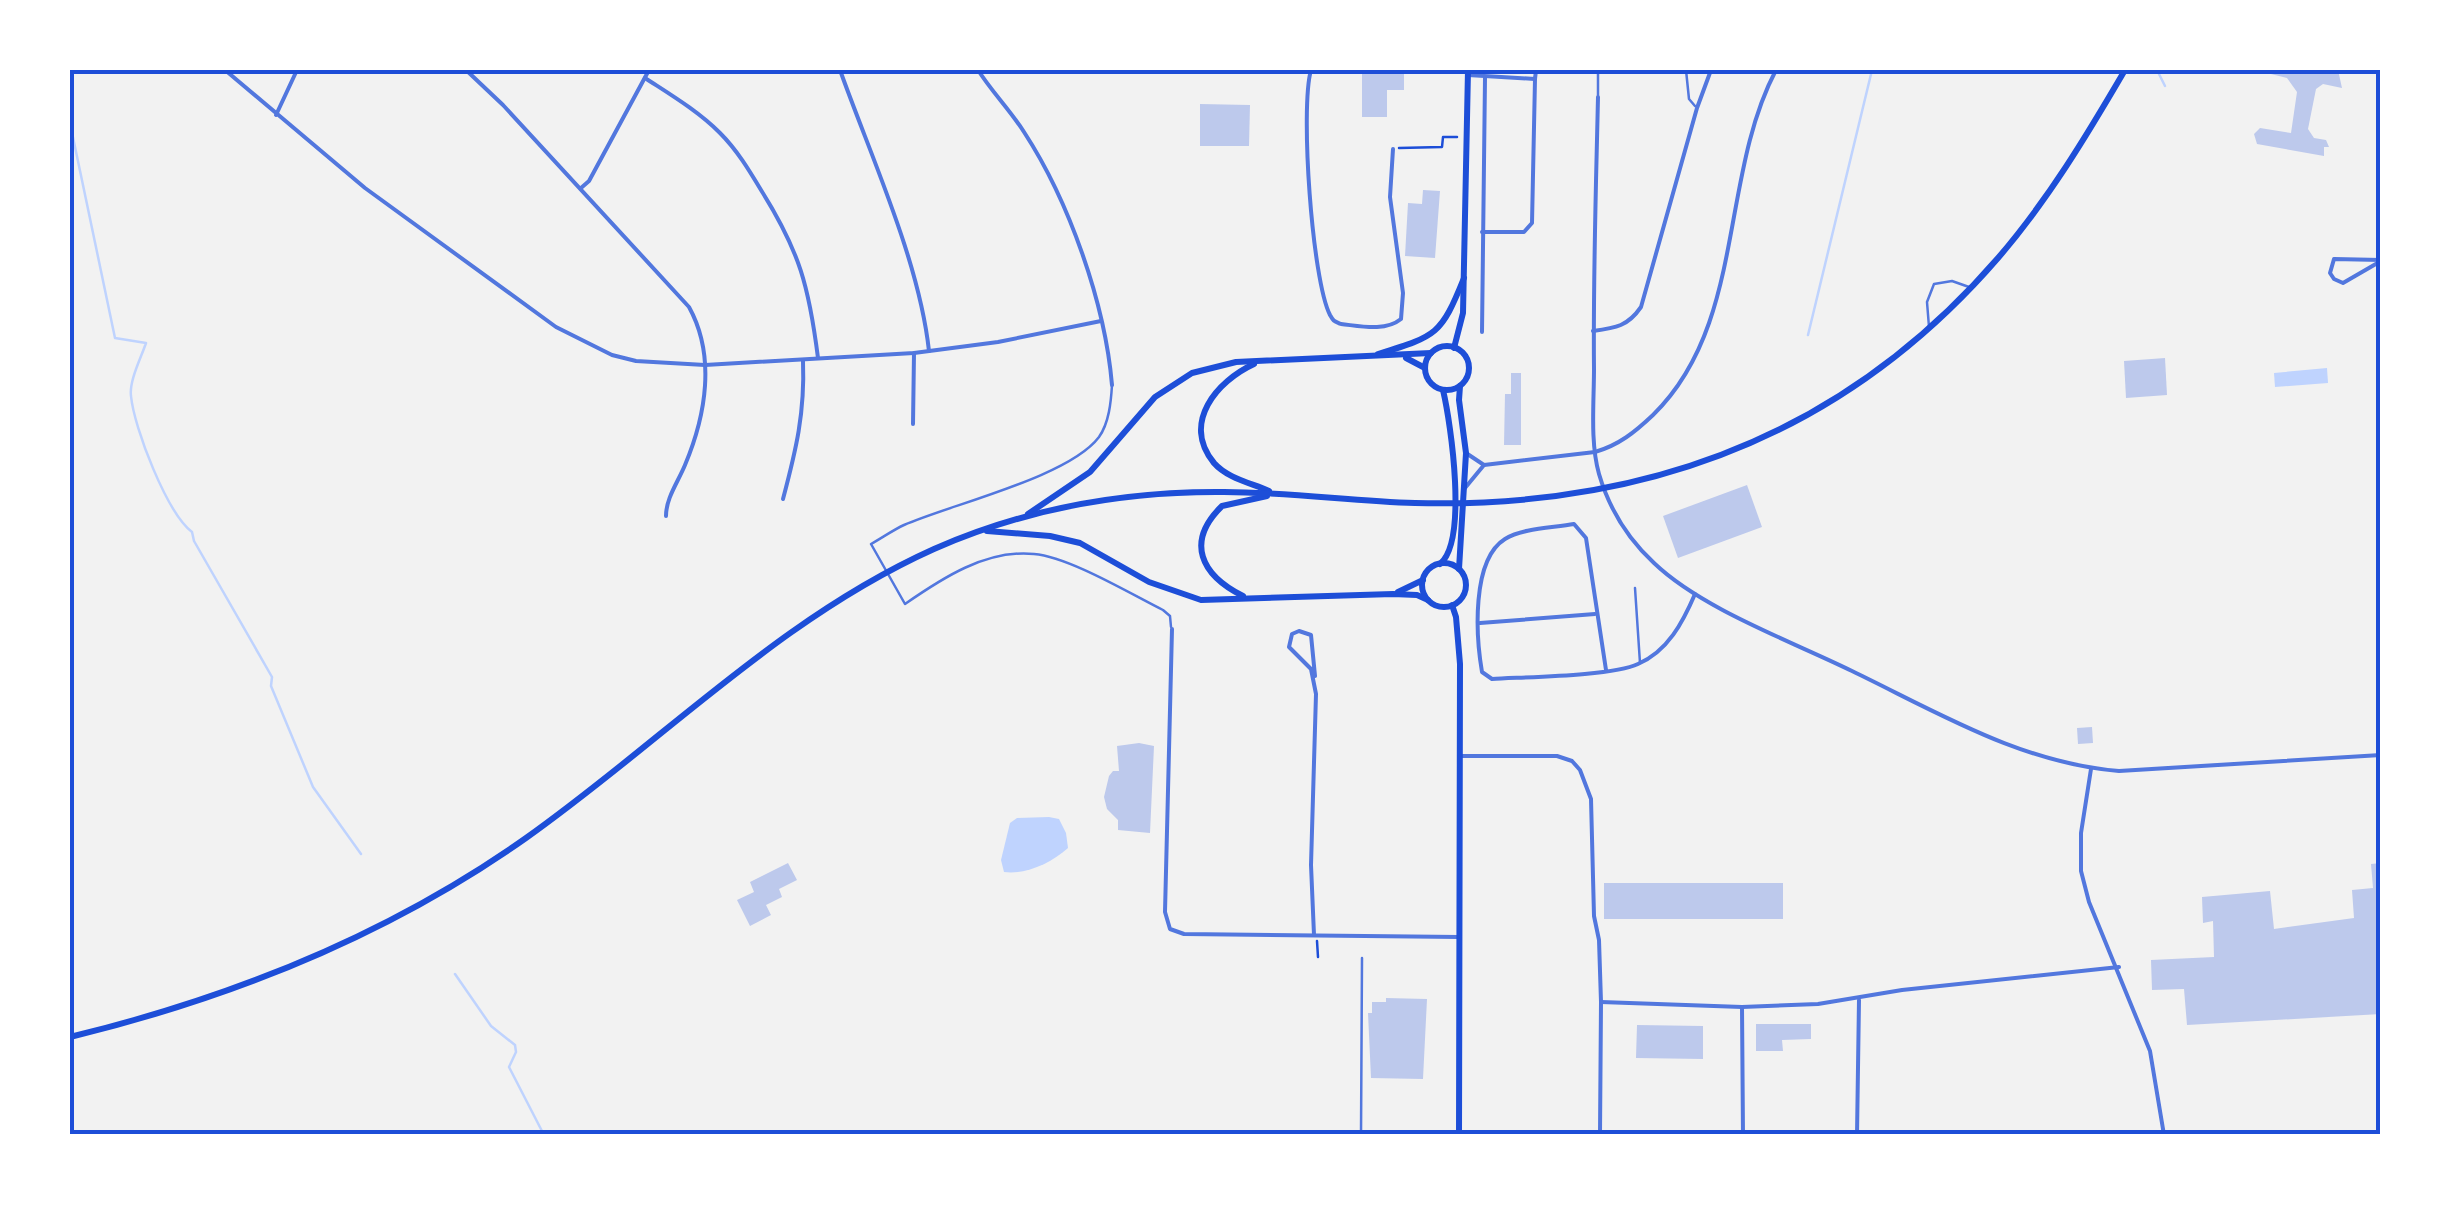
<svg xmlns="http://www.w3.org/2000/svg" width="2451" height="1205" font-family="Commissioner,sans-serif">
	<rect width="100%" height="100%" fill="#f2f2f2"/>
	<g fill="#bfd3fe">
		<polygon points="2327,368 2328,383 2275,387 2274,373"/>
		<path d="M1049,817L1059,819L1066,833L1068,848C1051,863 1026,875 1004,872L1001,860L1010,823L1017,818Z"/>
	</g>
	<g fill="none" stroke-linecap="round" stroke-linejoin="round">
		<g stroke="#bfd3fe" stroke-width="2.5">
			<polyline points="2158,72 2165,86"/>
			<path d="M70,123L115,338L146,343C141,358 129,381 131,396C134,428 167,513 192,532L194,541L272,677L271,686L313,787L361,854"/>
			<polyline points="1808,335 1872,70"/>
			<polyline points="455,974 491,1026 515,1045 516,1052 509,1067 544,1135"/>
		</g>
	</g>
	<g fill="#bdc9ec">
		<polygon points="1362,70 1404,70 1404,90 1387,90 1387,117 1362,117"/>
		<polygon points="2255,70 2338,70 2342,88 2323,84 2316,89 2308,129 2314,138 2326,140 2329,147 2324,147 2324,156 2257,144 2254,134 2260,128 2291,133 2297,92 2287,78"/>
		<polygon points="1200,104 1250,105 1249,146 1200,146"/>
		<polygon points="1423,190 1440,191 1435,258 1405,256 1408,203 1422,204"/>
		<polygon points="2165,358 2167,395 2126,398 2124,361"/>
		<polygon points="1511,373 1521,373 1521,445 1504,445 1505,394 1511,394"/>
		<polygon points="1747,485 1762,527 1678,558 1663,516"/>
		<polygon points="2092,727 2093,743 2078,744 2077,728"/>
		<polygon points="1139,743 1154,746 1150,833 1118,830 1118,820 1107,809 1104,797 1109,776 1113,771 1119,771 1117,746"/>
		<polygon points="788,863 797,880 779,889 782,897 766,905 771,915 750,926 737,900 754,892 750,882"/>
		<polygon points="2381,863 2381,1014 2187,1025 2184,989 2152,990 2151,960 2214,957 2213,921 2203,923 2202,897 2270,891 2274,929 2354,918 2352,890 2373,888 2371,864"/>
		<rect x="1604" y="883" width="179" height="36"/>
		<polygon points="1386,998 1427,999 1423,1079 1371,1078 1368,1013 1372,1013 1372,1002 1386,1002"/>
		<polygon points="1756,1024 1811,1024 1811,1039 1782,1040 1783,1051 1756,1051"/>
		<polygon points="1637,1025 1703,1026 1703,1059 1636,1058"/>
	</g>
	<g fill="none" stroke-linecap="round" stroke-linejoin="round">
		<g stroke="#1d4ed8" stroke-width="2.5">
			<polyline points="1399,148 1442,147 1443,137 1457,137"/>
			<polyline points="1317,941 1318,957"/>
		</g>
		<g stroke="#5277de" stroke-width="2.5">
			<polyline points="1686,70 1689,99 1695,106"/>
			<polyline points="1598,95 1598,70"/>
			<polyline points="1929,327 1927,302 1934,284 1952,281 1969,287"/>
			<path d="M1112,385C1111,402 1109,423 1099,437C1069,477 952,504 904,525C893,530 882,538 871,544L905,604C941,579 986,549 1034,554C1069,557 1129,593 1163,610L1170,616L1171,627"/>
			<polyline points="1635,588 1640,663"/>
			<polyline points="1361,1135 1362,958"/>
		</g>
		<g stroke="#5277de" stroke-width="4">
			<polyline points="225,70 365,188 556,327 612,355 636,361 705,365 914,353 998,342 1101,321"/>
			<path d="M466,70L503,105L689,307C716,356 706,415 685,465C678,482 666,498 666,516"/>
			<path d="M840,70C871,157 919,260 929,351"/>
			<path d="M978,70C992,92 1010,110 1024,132C1069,201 1105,303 1112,385"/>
			<path d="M1311,70C1300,108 1312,280 1330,315C1334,322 1334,321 1341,324C1360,326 1385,332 1401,319L1403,293L1390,197L1393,149"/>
			<polyline points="1468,75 1535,79 1536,70"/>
			<path d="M645,78C671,95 698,111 720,133C737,150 749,170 761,190C800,252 809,287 818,358"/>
			<path d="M1598,97C1596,187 1593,278 1594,369C1594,403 1590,442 1599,474C1609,508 1628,539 1654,563C1702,609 1791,641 1852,671C1939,713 2021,763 2119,771L2381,755"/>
			<polyline points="276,115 297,70"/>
			<polyline points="581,188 589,181 649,70"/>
			<polyline points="1482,232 1524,232 1532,223 1535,79"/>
			<polyline points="2381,260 2334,259 2330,273 2334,279 2343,283 2381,261"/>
			<path d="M1593,331C1616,328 1628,326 1641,307L1697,108L1711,70"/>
			<polyline points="1482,332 1485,78"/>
			<polyline points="913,424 914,353"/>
			<path d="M1466,453L1484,465L1595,452C1619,445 1635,432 1653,415C1746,324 1719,178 1776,70"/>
			<polyline points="1465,488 1484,465"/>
			<path d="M783,499C796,450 805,413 803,361"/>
			<polyline points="1480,623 1595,614"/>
			<polyline points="1172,629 1165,912 1170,929 1184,934 1459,937"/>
			<path d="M1606,670L1586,538L1574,524C1553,528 1523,528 1505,539C1471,560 1476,637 1482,672L1492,679C1525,677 1613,676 1638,664C1668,651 1683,622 1695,594"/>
			<polyline points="1462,756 1557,756 1572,761 1580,770 1591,799 1594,916 1599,940 1601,1002 1600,1135"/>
			<polyline points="2091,769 2081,833 2081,871 2089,902 2150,1051 2164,1135"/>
			<polyline points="1314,935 1311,865 1316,694 1311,669 1289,647 1292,634 1299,631 1311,635 1315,676"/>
			<polyline points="1601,1002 1742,1007 1818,1004 1902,990 2119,967"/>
			<polyline points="1742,1007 1743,1135"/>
			<polyline points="1857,1135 1859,1000"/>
		</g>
		<polyline stroke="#1d4ed8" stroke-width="6" points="1454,348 1463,313 1468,70"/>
		<g stroke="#1d4ed8" stroke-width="6">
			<circle cx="1447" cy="368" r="22"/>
			<circle cx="1444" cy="585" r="22"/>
			<path d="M1440,564C1468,541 1451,424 1443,390"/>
			<polyline points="1459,569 1466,453 1459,400 1460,386"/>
			<polyline points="1452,605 1456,617 1460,664 1459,1135"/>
		</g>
		<g stroke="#1d4ed8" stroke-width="6">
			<path d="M1378,354C1437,336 1441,335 1464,278"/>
			<polyline points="1406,358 1425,368"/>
			<path d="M1254,364C1217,381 1181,423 1214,463C1227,478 1251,483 1269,491"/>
			<polyline points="1028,514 1090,472 1155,397 1192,373 1236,362 1431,353"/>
			<polyline points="987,531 1050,536 1080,543 1149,582 1201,600 1393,594 1417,595 1428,600"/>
			<polyline points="1398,592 1423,580"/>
			<path d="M1243,596C1201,575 1185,542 1222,506L1267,496"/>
			<path d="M70,1037C231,998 390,934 526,838C663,741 780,618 934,549C1025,509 1125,491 1224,492C1288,492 1351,501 1415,503C1645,509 1845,435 1998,258C2048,200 2087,135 2125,70"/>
		</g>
	</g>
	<rect width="2451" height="1205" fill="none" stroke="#ffffff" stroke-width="145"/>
	<rect x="72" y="72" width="2306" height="1060" fill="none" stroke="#1d4ed8" stroke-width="4"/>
</svg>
